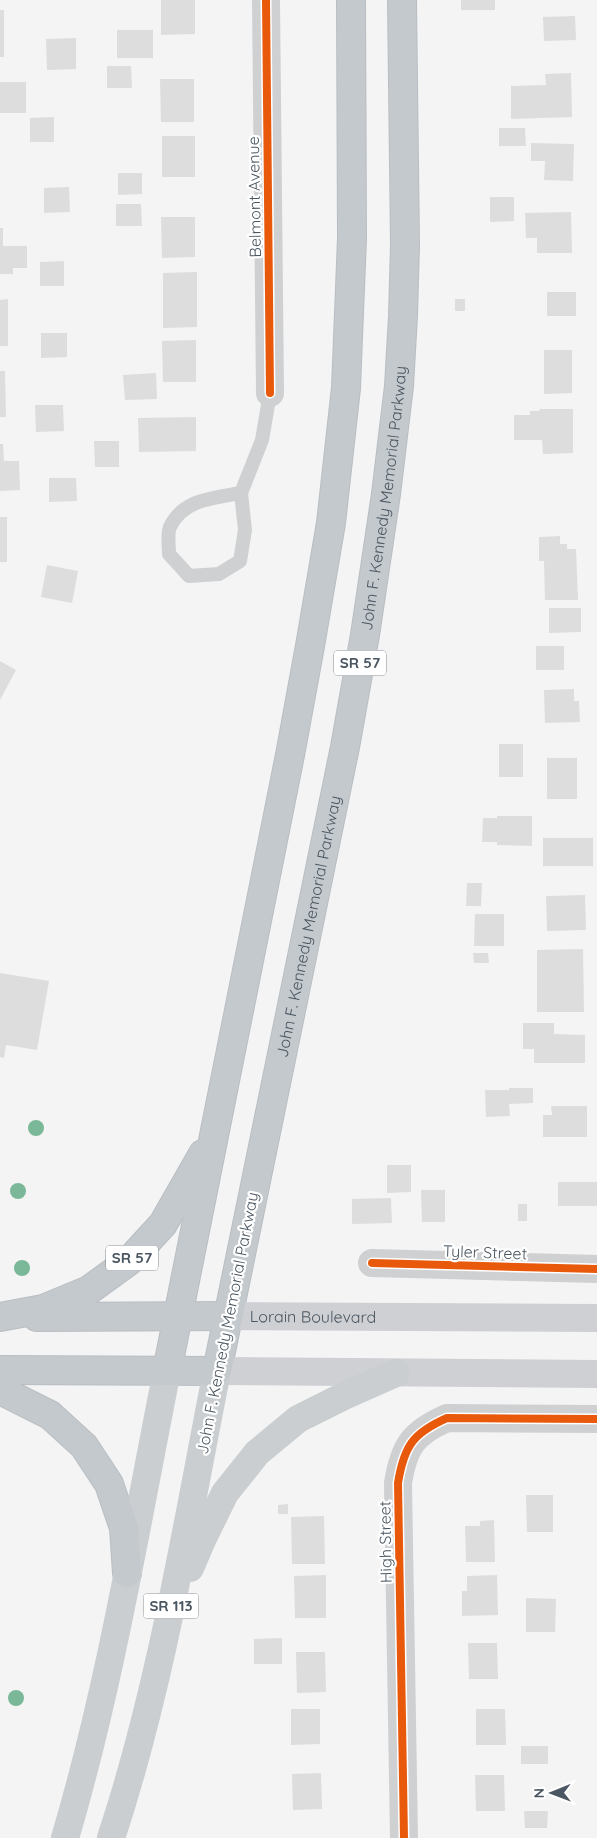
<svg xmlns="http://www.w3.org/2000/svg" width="597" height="1838" font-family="Quicksand,sans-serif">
	<rect width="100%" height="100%" fill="#f4f4f4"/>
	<g fill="#ddddde">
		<polygon points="161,0 195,0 195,34 161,35"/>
		<rect x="461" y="0" width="34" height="10"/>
		<rect x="0" y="10" width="4" height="47"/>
		<polygon points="575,16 576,40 544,41 543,17"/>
		<rect x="117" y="30" width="36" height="28"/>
		<polygon points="76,38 76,69 47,70 46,39"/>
		<polygon points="107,66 131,66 132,88 107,88"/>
		<polygon points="571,73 572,117 511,119 511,86 546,85 545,74"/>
		<polygon points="160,79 194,79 194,122 161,122"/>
		<rect x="0" y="82" width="26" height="31"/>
		<polygon points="54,117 54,142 30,142 30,118"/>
		<polygon points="499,128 525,128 526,146 499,146"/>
		<rect x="162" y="136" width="33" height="41"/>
		<polygon points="531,143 574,144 573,181 544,180 545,161 531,161"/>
		<polygon points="118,173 142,173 142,194 118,195"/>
		<polygon points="69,187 70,212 44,213 44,188"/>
		<polygon points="490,197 514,197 514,221 490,222"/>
		<polygon points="116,204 141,204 142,226 116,226"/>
		<polygon points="571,212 572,253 537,253 537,238 526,238 525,213"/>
		<polygon points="161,217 195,217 195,257 162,258"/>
		<polygon points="0,228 3,228 3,246 27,246 27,268 13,268 13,274 0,274"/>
		<polygon points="64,261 64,286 40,286 40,262"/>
		<polygon points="197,272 197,327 163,328 163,273"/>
		<rect x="547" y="292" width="29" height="24"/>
		<polygon points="8,299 8,346 0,346 0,300"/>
		<rect x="455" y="299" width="10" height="12"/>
		<polygon points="41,333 67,333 67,357 41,358"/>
		<polygon points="196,340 196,382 163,382 162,341"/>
		<polygon points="544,350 572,350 572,393 544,394"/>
		<polygon points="0,371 5,371 6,417 0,417"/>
		<polygon points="156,373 157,399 125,400 123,375"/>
		<polygon points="35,405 63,405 64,431 36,432"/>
		<polygon points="540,409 573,409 573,453 543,454 542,440 514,440 514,415 530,415 530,411 539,411"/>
		<polygon points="196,417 196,451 139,452 138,418"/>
		<polygon points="94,441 119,441 119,467 95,467"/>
		<polygon points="0,444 3,444 4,461 19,461 20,490 0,491"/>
		<polygon points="49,478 76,478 77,501 49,502"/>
		<rect x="0" y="517" width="7" height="45"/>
		<polygon points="560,536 560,544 567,544 567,549 576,549 578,600 545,600 544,561 539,561 539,537"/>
		<polygon points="47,565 78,571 72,603 41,597"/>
		<polygon points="549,608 581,608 581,632 549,633"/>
		<rect x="536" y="646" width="28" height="24"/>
		<polygon points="0,661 16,670 0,700"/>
		<polygon points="574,689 574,701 579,701 580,722 545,723 544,690"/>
		<rect x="499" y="744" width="24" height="33"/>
		<rect x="547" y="758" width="30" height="41"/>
		<polygon points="497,816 532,816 532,846 497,845 497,842 482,842 483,818 497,818"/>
		<rect x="543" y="838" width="50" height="28"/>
		<polygon points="467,883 482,883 481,906 466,906"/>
		<polygon points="585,895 586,930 547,931 546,896"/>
		<polygon points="475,914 504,914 504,946 474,946"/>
		<polygon points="583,949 584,1012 537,1012 537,950"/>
		<polygon points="473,953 488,953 489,963 474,963"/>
		<polygon points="0,973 49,981 37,1050 6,1045 4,1058 0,1057"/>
		<polygon points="523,1023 554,1023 554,1034 585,1035 585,1063 534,1063 534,1049 523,1049"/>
		<polygon points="509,1088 533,1088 533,1103 509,1104 510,1116 486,1117 485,1090 509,1090"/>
		<polygon points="551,1106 587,1106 587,1137 543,1137 543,1115 552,1115"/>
		<polygon points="387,1165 411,1165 411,1192 387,1193"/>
		<rect x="558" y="1182" width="39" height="24"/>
		<polygon points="421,1190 445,1190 445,1222 422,1222"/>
		<polygon points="391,1198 392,1223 352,1224 352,1199"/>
		<rect x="518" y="1204" width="9" height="17"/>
		<polygon points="526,1495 553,1495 553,1532 527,1532"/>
		<polygon points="288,1504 288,1514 278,1514 278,1505"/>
		<polygon points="324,1516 325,1564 292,1564 291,1517"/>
		<polygon points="494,1520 495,1562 466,1562 465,1526 480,1526 480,1521"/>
		<polygon points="326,1575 326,1618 295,1618 294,1576"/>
		<polygon points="497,1575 498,1615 462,1616 462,1591 467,1591 467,1576"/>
		<polygon points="526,1598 556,1599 555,1632 526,1632"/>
		<polygon points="282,1638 282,1664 254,1664 254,1639"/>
		<polygon points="468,1643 497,1643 498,1679 469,1679"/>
		<polygon points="296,1652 325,1652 326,1692 297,1693"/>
		<polygon points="291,1709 320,1709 320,1744 291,1745"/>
		<polygon points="476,1709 505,1709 506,1745 476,1745"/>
		<rect x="521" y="1746" width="27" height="18"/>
		<polygon points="321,1773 322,1809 293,1810 292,1774"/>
		<polygon points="475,1775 504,1775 505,1811 476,1811"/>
		<polygon points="524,1811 548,1811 547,1828 525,1828"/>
	</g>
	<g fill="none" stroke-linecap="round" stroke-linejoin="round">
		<g stroke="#b9bec3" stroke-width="30">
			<g id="trunk">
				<polyline points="0,1317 43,1309 89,1290 129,1261 163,1224 203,1154"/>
				<polyline points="37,1317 228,1316"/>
				<path id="s2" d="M0,1370L217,1371L345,747L365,635L386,494L399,386L403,316L405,245L402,0"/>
				<polyline points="167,1371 290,755 310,646 331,523 346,388 352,238 351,0"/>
				<polyline points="0,1390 50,1415 84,1446 109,1484 124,1528 127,1573"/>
			</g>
		</g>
		<path stroke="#ced0d2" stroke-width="14" d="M241,493C214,498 183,499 170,527C167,533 169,546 169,554L189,576L219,574L240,561L245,530L241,493L262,440L270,393"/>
		<g stroke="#ced0d2" stroke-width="28">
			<polyline points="266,0 270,393"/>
			<polyline points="372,1263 597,1269"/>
			<path d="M404,1838L398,1483C404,1446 413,1433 447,1418L597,1419"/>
		</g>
		<g stroke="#ced0d4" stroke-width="28">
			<path id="s1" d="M228,1316L597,1318"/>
			<polyline points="217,1371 597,1374"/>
		</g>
		<g stroke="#caced1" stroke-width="28">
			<polyline points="190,1568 202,1540 225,1493 257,1453 298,1419 344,1396 396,1373"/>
			<path d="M65,1838C110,1686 136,1527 167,1371"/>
			<path d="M111,1838C161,1687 186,1528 217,1371"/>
		</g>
		<use href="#trunk" stroke="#c4c9cd" stroke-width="28"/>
		<g stroke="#fff" stroke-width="11">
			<g id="cycleway">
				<polyline points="266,0 270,393"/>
				<polyline points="372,1263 597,1269"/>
				<path d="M404,1838L398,1483C404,1446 413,1433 447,1418L597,1419"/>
			</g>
		</g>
		<use href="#cycleway" stroke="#e8590c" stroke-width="8"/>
	</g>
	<g fill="#7ab899">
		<circle cx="36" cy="1128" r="8"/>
		<circle cx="18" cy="1191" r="8"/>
		<circle cx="22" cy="1268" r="8"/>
		<circle cx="16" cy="1698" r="8"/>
	</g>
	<g text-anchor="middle" stroke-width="4.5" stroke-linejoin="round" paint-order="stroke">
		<g fill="#fff" stroke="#808990" stroke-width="1">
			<rect x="334" y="650.5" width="52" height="25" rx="4"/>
			<rect x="106" y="1245.5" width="52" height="25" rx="4"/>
			<rect x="143.5" y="1593.5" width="55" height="25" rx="4"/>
		</g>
		<g font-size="15" font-weight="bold" fill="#4a5661">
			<text x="360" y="668">SR 57</text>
			<text x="132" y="1263">SR 57</text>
			<text x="171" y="1611">SR 113</text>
		</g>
		<g font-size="16" fill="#4a5661" stroke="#fff">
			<text transform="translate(254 197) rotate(-91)" y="6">Belmont Avenue</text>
			<text dy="6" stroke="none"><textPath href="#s2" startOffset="1106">John F. Kennedy Memorial Parkway</textPath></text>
			<text dy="6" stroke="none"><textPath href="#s2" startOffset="671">John F. Kennedy Memorial Parkway</textPath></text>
			<text transform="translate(485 1252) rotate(2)" y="6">Tyler Street</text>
			<text dy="6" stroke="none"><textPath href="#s1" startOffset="85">Lorain Boulevard</textPath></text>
			<text transform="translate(227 1323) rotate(-79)" y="6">John F. Kennedy Memorial Parkway</text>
			<text transform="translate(385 1542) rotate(-91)" y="6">High Street</text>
		</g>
	</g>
	<g transform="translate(552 1793) rotate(269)" stroke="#ffffff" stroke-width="4" paint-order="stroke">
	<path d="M0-4L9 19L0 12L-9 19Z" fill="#4a5661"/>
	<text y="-8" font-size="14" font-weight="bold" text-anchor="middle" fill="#4a5661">N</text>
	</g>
</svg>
